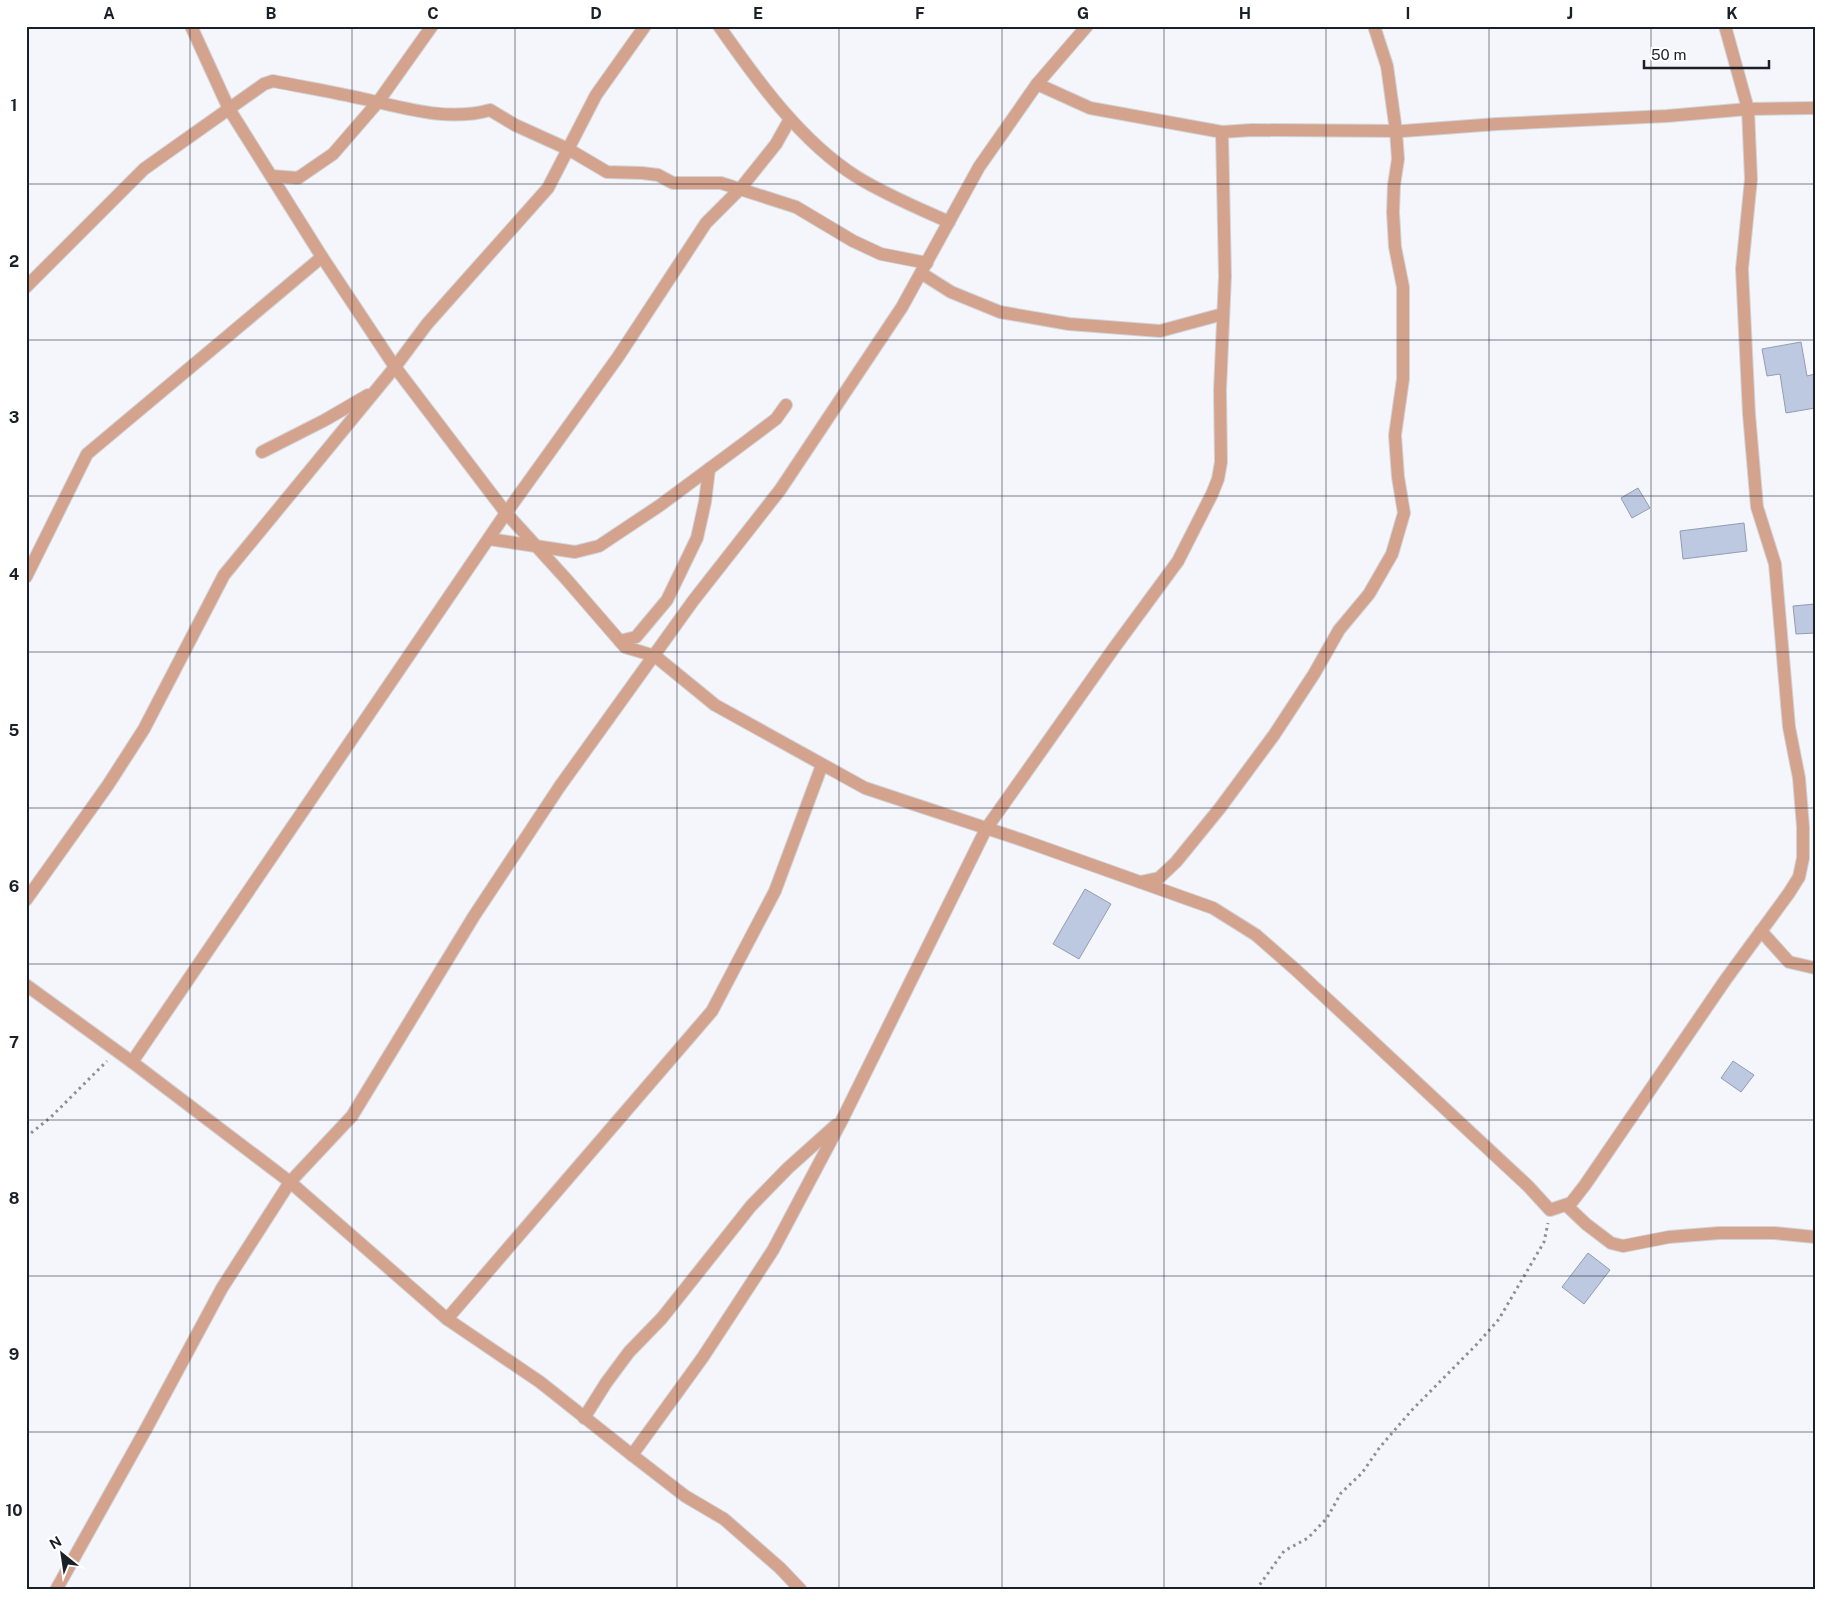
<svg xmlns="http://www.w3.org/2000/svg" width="1841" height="1616" font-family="'Public Sans',sans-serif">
	<rect width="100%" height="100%" fill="#f4f6fc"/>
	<g fill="#bdc8e1" stroke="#919cb4">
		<polygon points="1801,342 1807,376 1815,374 1815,408 1786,413 1780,374 1767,376 1762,349"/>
		<polygon points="1638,488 1650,508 1632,518 1621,498"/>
		<polygon points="1744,523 1747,551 1683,559 1680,531"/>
		<polygon points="1815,604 1815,633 1796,634 1793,606"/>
		<polygon points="1085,889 1111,904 1079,959 1053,944"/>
		<polygon points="1733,1061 1754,1075 1741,1092 1721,1078"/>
		<polygon points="1588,1253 1610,1270 1584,1304 1562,1287"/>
	</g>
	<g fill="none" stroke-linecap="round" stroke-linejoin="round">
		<g stroke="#d1d4da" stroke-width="14">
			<g id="minor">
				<polyline points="191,26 229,109 322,257 395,367 506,513 567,580 625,647 655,656 715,705 865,788 1022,840 1213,908 1256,935 1296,970 1528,1186 1550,1210 1571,1203 1585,1185 1726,979 1789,893 1799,877 1803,858 1803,827 1799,778 1789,727 1775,564 1757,507 1749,414 1742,269 1751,179 1748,109 1725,26"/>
				<path d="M719,26C756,79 801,142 857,177C886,195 918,208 949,222"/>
				<polyline points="1037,84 1090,108 1222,132 1252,130 1403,131 1497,124 1667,116 1748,109 1815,108"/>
				<polyline points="272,176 298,178 333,154 378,102 432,26"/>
				<polyline points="921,273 951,292 1000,312 1069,324 1160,331 1223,314"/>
				<path d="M26,287L144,169L264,84L273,81C303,87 334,92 364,99C405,108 448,122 490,110L515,125L568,149L607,172L642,173L658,175L673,183H721L796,207L853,241L881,254L927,263"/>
				<polyline points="262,452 325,420 368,395"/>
				<polyline points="489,539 575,552 599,546 659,506 740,446 776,419 786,405"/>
				<polyline points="26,577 87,454 322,257"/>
				<polyline points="620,641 636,637 667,600 697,538 705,502 709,469"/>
				<polyline points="1140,882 1159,878 1176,862 1220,808 1274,735 1314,674 1339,630 1369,594 1392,554 1404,513 1398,477 1395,435 1403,379 1403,287 1395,247 1393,212 1394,185 1398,159 1396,131 1387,66 1374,26"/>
				<polyline points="26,900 108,785 144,729 224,575 395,367 427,324 548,188 596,95 645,26"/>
				<polyline points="1761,931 1789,962 1815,968"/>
				<polyline points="26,985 132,1062 290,1182 447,1319 540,1382 632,1455 703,1357 773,1250 842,1120 986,829 1114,648 1178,561 1212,494 1218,479 1221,462 1220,390 1225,276 1222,132"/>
				<polyline points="132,1062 506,513 618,357 706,223 740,189 776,144 790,119"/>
				<polyline points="1566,1205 1586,1224 1611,1243 1623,1246 1669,1237 1719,1233 1774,1233 1815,1237"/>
				<polyline points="447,1319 712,1011 775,891 822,765"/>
				<polyline points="584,1418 606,1383 629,1352 662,1318 751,1206 788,1168 836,1125"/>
				<polyline points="632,1455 685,1496 724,1519 780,1568 801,1590"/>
				<polyline points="56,1590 146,1429 222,1288 290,1182 352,1116 474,916 560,786 693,601 780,490 902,307 979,167 1037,84 1087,26"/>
			</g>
		</g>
		<g stroke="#8c8f96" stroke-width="3" stroke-dasharray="2.5 4" stroke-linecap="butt">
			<polyline points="26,1137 51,1117 107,1061"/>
			<polyline points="1256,1590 1284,1551 1308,1538 1327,1518 1341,1493 1362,1473 1380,1447 1412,1410 1477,1344 1499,1319 1544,1242 1548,1223"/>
		</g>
		<use href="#minor" stroke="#d4a38d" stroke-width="12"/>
	</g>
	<path fill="none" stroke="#1b1f28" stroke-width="1" stroke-opacity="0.55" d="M190,26V1590M352,26V1590M515,26V1590M677,26V1590M839,26V1590M1002,26V1590M1164,26V1590M1326,26V1590M1489,26V1590M1651,26V1590M26,184H1815M26,340H1815M26,496H1815M26,652H1815M26,808H1815M26,964H1815M26,1120H1815M26,1276H1815M26,1432H1815"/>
	<rect width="1841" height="1616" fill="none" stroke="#ffffff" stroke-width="55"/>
	<g transform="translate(62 1554) rotate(330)" stroke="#ffffff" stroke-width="4" paint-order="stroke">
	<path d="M0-4L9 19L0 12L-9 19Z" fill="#1b1f28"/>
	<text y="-8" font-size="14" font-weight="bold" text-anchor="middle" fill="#1b1f28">N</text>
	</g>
	<path d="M1644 60v8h125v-8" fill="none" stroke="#1b1f28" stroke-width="2.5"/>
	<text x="1651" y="60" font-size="15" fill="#1b1f28" stroke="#ffffff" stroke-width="4" paint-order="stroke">50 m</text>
	<rect x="28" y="28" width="1786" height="1560" fill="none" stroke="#1b1f28" stroke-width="2"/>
	<g font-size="16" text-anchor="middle" font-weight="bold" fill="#1b1f28">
		<text x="109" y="19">A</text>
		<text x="271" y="19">B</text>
		<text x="433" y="19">C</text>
		<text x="596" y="19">D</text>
		<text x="758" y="19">E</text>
		<text x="920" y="19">F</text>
		<text x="1083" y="19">G</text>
		<text x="1245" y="19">H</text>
		<text x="1408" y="19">I</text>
		<text x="1570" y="19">J</text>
		<text x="1732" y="19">K</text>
		<text x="14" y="111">1</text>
		<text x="14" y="267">2</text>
		<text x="14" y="423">3</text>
		<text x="14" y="580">4</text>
		<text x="14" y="736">5</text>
		<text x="14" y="892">6</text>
		<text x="14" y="1048">7</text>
		<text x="14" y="1204">8</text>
		<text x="14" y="1360">9</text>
		<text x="14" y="1516">10</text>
	</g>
</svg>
